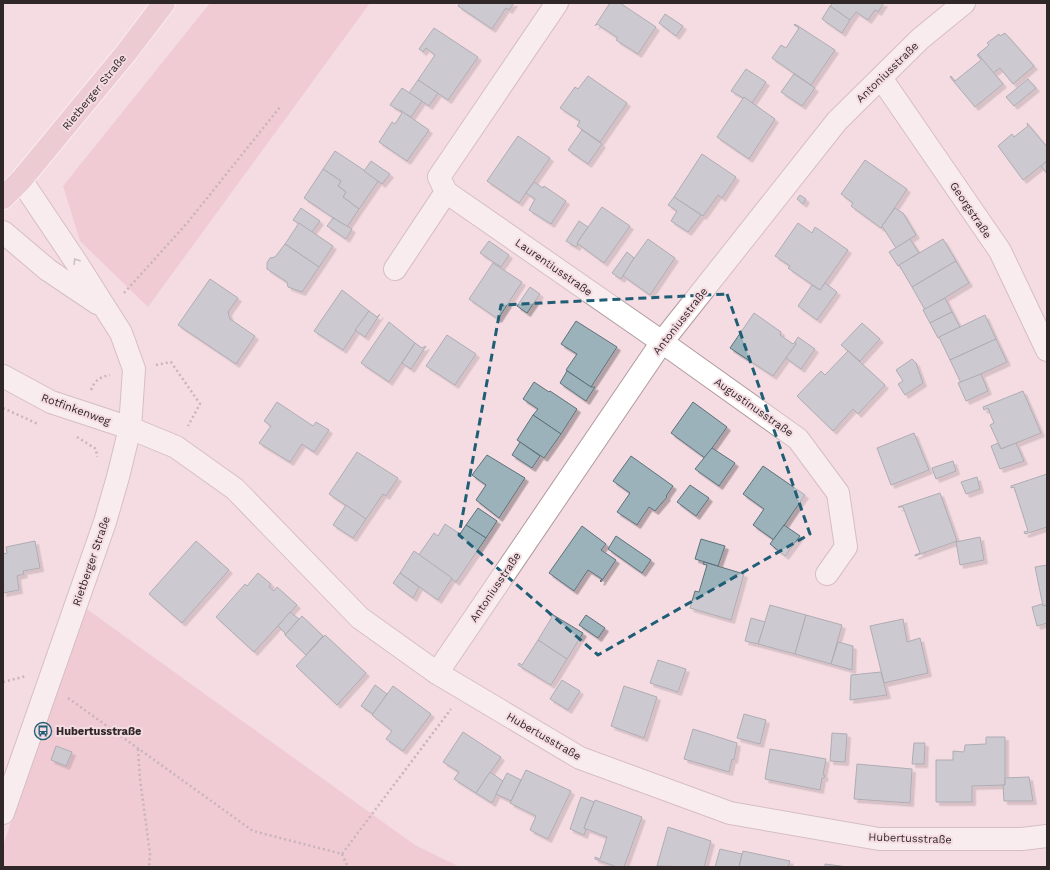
<svg xmlns="http://www.w3.org/2000/svg" width="1050" height="870" font-family="'Work Sans',sans-serif">
	<defs>
		<filter id="shadow"><feDropShadow dx="3.5" dy="3.5" stdDeviation="0" flood-color="#0004"/></filter>
	</defs>
	<rect width="100%" height="100%" fill="#f4dce2"/>
	<g fill="#eab7c4">
		<polygon points="210,3 370,3 148,307 80,241 63,186"/>
		<polygon points="84,607 415,845 460,867 3,867 3,846"/>
	</g>
	<g fill="#9cb2bb" stroke="#5d717a" filter="url(#shadow)">
		<polygon points="460,3 514,3 509,10 506,8 492,29 458,6"/>
		<polygon points="610,3 620,3 656,27 638,54 616,40 618,38 597,24 595,26"/>
		<polygon points="833,3 884,3 878,12 875,10 868,20 856,12 850,20 830,6"/>
		<polygon points="830,6 850,20 842,33 822,19"/>
		<polygon points="665,14 683,26 676,36 659,23"/>
		<polygon points="795,24 835,50 811,85 772,58 781,45 786,48 799,28 794,25"/>
		<polygon points="434,28 478,57 448,100 418,80 435,55 426,48 423,52 419,49"/>
		<polygon points="1005,33 1034,66 1013,84 1000,68 993,73 978,54 989,45 987,43 999,34 1000,36"/>
		<polygon points="978,54 1003,84 975,107 950,77 951,76 955,81 981,60 977,55"/>
		<polygon points="746,69 766,82 752,103 731,91"/>
		<polygon points="794,74 815,88 802,106 781,92"/>
		<polygon points="588,76 627,103 600,142 577,126 580,121 560,108 575,87 578,89"/>
		<polygon points="1028,79 1036,88 1014,106 1006,97"/>
		<polygon points="418,80 438,93 429,106 409,93"/>
		<polygon points="402,88 422,101 411,117 390,105"/>
		<polygon points="744,97 775,119 749,159 717,137"/>
		<polygon points="400,110 429,130 407,161 379,142 392,122 395,124 402,113"/>
		<polygon points="1027,123 1047,147 1047,161 1023,180 998,146 1012,134 1014,137 1028,126"/>
		<polygon points="582,130 602,144 588,164 568,150"/>
		<polygon points="518,136 550,158 519,203 487,181"/>
		<polygon points="335,151 379,180 359,209 343,197 346,192 338,186 341,181 323,169"/>
		<polygon points="702,154 736,177 722,198 718,195 703,216 674,197"/>
		<polygon points="865,160 907,189 881,228 851,206 853,203 841,194"/>
		<polygon points="371,161 390,174 382,184 364,171"/>
		<polygon points="1047,161 1047,174 1041,166"/>
		<polygon points="323,169 341,181 338,186 346,192 343,197 359,209 347,227 304,198"/>
		<polygon points="534,182 543,188 544,186 566,201 551,224 529,210 535,199 526,193"/>
		<polygon points="800,195 806,199 803,204 797,199"/>
		<polygon points="674,197 701,215 688,232 671,221 677,211 668,205"/>
		<polygon points="602,207 630,226 604,263 577,243"/>
		<polygon points="301,208 320,221 312,232 293,220"/>
		<polygon points="895,208 903,213 916,235 896,248 882,226"/>
		<polygon points="333,218 352,229 346,239 327,226"/>
		<polygon points="579,221 588,227 577,243 578,245 576,247 566,241"/>
		<polygon points="299,223 333,246 319,267 285,244"/>
		<polygon points="798,223 812,233 815,227 848,250 820,290 788,268 790,266 775,256"/>
		<polygon points="648,239 675,258 650,295 622,275"/>
		<polygon points="910,239 919,253 898,266 889,252"/>
		<polygon points="943,239 956,261 912,287 899,265"/>
		<polygon points="489,241 509,255 501,267 480,253"/>
		<polygon points="285,244 319,267 302,292 288,287 287,282 267,269 267,263 270,258 275,257"/>
		<polygon points="627,252 634,258 621,279 612,273"/>
		<polygon points="956,261 969,283 925,310 912,287"/>
		<polygon points="493,263 522,282 498,319 469,299"/>
		<polygon points="210,279 238,298 228,312 230,319 255,336 236,364 178,325"/>
		<polygon points="825,283 837,292 817,320 798,306 812,285 820,290"/>
		<polygon points="530,287 540,294 527,313 517,306"/>
		<polygon points="342,290 369,311 343,350 314,331"/>
		<polygon points="945,298 952,312 930,323 923,310"/>
		<polygon points="369,311 377,317 380,314 365,337 355,330"/>
		<polygon points="952,312 960,327 938,338 930,323"/>
		<polygon points="754,313 781,332 780,335 793,344 795,342 796,344 773,376 730,348"/>
		<polygon points="985,315 996,339 950,360 939,337"/>
		<polygon points="576,321 617,347 591,387 566,370 577,354 561,344"/>
		<polygon points="389,322 415,343 389,382 361,363"/>
		<polygon points="862,323 880,339 860,361 841,345"/>
		<polygon points="447,335 476,354 455,385 426,366"/>
		<polygon points="798,337 815,349 801,369 786,358 796,344 795,342"/>
		<polygon points="996,339 1007,362 961,383 950,360"/>
		<polygon points="415,343 422,348 426,346 411,369 402,363"/>
		<polygon points="848,351 885,385 858,414 853,409 833,431 797,396 821,371 825,375"/>
		<polygon points="912,359 916,363 923,383 905,395 898,384 903,381 896,370"/>
		<polygon points="567,371 591,387 595,387 586,401 560,383"/>
		<polygon points="981,374 988,391 966,401 958,383"/>
		<polygon points="534,382 549,392 550,391 577,409 561,434 533,415 538,409 523,399"/>
		<polygon points="1023,391 1041,433 1001,449 990,425 994,423 988,408 984,410 983,407"/>
		<polygon points="277,402 313,426 316,422 329,430 314,452 302,444 290,462 259,443 271,426 264,421"/>
		<polygon points="693,402 727,427 705,458 671,433"/>
		<polygon points="533,415 561,434 544,458 517,440"/>
		<polygon points="914,433 929,470 891,485 877,448"/>
		<polygon points="520,442 540,456 532,468 512,455"/>
		<polygon points="998,443 1001,449 1016,443 1024,461 1000,469 991,446"/>
		<polygon points="712,448 735,463 719,486 695,469"/>
		<polygon points="357,452 398,478 386,496 383,494 366,519 329,494"/>
		<polygon points="487,455 525,478 499,518 476,500 486,485 472,475"/>
		<polygon points="631,456 673,486 666,496 667,497 655,511 649,507 637,525 617,512 630,493 613,481"/>
		<polygon points="953,461 956,471 936,479 932,468"/>
		<polygon points="763,466 805,495 774,540 753,525 764,509 743,494"/>
		<polygon points="1047,474 1047,527 1025,534 1024,532 1028,531 1014,487 1011,488 1011,486"/>
		<polygon points="977,477 980,489 966,494 961,482"/>
		<polygon points="690,485 709,498 696,516 677,502"/>
		<polygon points="940,493 957,541 915,556 915,555 920,553 903,507 898,507"/>
		<polygon points="346,505 366,519 353,538 333,525"/>
		<polygon points="478,508 497,521 486,538 466,525"/>
		<polygon points="445,524 460,534 466,525 486,538 456,582 418,556 434,533 438,536"/>
		<polygon points="784,525 800,536 785,556 770,544"/>
		<polygon points="582,526 606,544 601,550 616,560 601,582 600,581 602,579 588,570 574,591 549,573"/>
		<polygon points="616,536 651,560 642,573 608,549"/>
		<polygon points="980,537 984,560 960,565 956,542"/>
		<polygon points="701,539 725,546 718,566 695,559"/>
		<polygon points="35,541 40,568 23,571 24,574 17,576 19,590 3,593 3,554 7,553 6,547"/>
		<polygon points="196,541 229,570 182,623 149,594"/>
		<polygon points="414,551 452,578 438,600 400,573"/>
		<polygon points="704,562 744,574 731,620 690,608 695,591 699,592 707,565 703,564"/>
		<polygon points="1047,565 1047,605 1043,606 1035,567"/>
		<polygon points="258,573 271,584 269,587 274,591 277,587 297,605 254,652 216,617 245,584 247,586"/>
		<polygon points="400,573 419,587 413,598 393,583"/>
		<polygon points="1042,604 1043,606 1047,605 1047,623 1037,626 1032,607"/>
		<polygon points="770,605 806,615 795,654 758,644"/>
		<polygon points="290,612 299,619 285,635 285,633 278,626"/>
		<polygon points="550,613 583,633 567,659 538,640 552,617 549,615"/>
		<polygon points="586,615 605,628 598,638 579,625"/>
		<polygon points="806,615 842,625 831,664 795,654"/>
		<polygon points="302,616 323,636 306,655 285,635"/>
		<polygon points="751,618 765,622 758,644 745,641"/>
		<polygon points="903,619 907,642 920,638 928,673 884,683 870,626"/>
		<polygon points="325,635 366,673 337,705 296,666"/>
		<polygon points="538,640 567,659 551,685 518,665 519,663 522,665"/>
		<polygon points="838,642 853,646 852,670 831,664"/>
		<polygon points="658,660 686,669 678,692 650,683"/>
		<polygon points="881,672 887,695 850,700 851,675"/>
		<polygon points="562,680 580,691 568,710 550,699"/>
		<polygon points="375,685 387,694 373,714 361,706"/>
		<polygon points="393,686 431,714 403,751 386,739 392,731 372,715"/>
		<polygon points="624,686 657,697 644,738 611,726"/>
		<polygon points="744,714 766,720 760,744 737,738"/>
		<polygon points="693,729 737,743 734,760 732,759 729,772 684,759"/>
		<polygon points="463,732 501,757 476,793 454,779 459,772 443,762"/>
		<polygon points="832,733 847,734 845,762 830,761"/>
		<polygon points="986,737 1005,737 1005,785 972,786 972,802 936,802 936,760 953,760 953,751 964,752 965,745 986,744"/>
		<polygon points="914,743 925,743 924,764 912,764"/>
		<polygon points="56,746 72,752 66,766 51,760"/>
		<polygon points="770,749 826,759 823,775 825,775 824,778 822,778 820,790 765,779"/>
		<polygon points="857,764 912,769 910,803 854,799"/>
		<polygon points="526,770 571,791 548,839 530,830 536,816 510,803"/>
		<polygon points="490,772 503,781 492,803 476,793"/>
		<polygon points="507,773 521,780 511,801 496,794"/>
		<polygon points="1029,777 1033,801 1004,801 1003,785 1005,785 1005,778"/>
		<polygon points="581,797 594,802 584,828 586,829 584,835 570,829"/>
		<polygon points="595,800 642,817 624,867 617,867 595,859 595,857 600,859 607,837 584,828"/>
		<polygon points="668,827 711,841 704,867 657,866"/>
		<polygon points="720,849 742,854 739,867 715,867"/>
		<polygon points="743,851 790,861 788,867 739,867"/>
		<polygon points="825,864 848,867 825,867"/>
	</g>
	<g fill="none" stroke-linecap="round" stroke-linejoin="round">
		<g stroke="#b09a9f" stroke-width="24">
			<g id="minor">
				<polyline points="881,78 1000,251 1047,350"/>
				<polyline points="446,192 662,342 798,439 838,493 846,547 827,574"/>
				<polyline points="3,232 48,270 97,303"/>
				<polyline points="395,269 446,192 439,177 557,3"/>
				<polyline points="3,376 51,402 130,428 176,447 235,489 360,618 437,673 580,758 730,813 879,839 1022,839 1047,836"/>
				<polyline points="437,673 662,342 837,121 920,39 964,3"/>
				<polyline points="3,813 105,522 118,477 130,428 134,369 121,333 76,262 21,180"/>
			</g>
		</g>
		<g stroke="#fff" stroke-width="24">
			<polyline id="primary" points="3,198 21,180 126,53 164,3"/>
		</g>
		<g stroke="#958488" stroke-width="2.5" stroke-dasharray="2 3" stroke-linecap="butt">
			<polyline points="124,293 188,222 280,107"/>
			<polyline points="156,365 171,362 200,404 188,426"/>
			<path d="M91,390C95,380 100,377 110,375"/>
			<polyline points="3,408 38,424"/>
			<polyline points="77,437 96,449 97,457"/>
			<polyline points="3,682 26,676"/>
			<polyline points="68,698 253,831 342,854 451,709"/>
			<polyline points="138,749 140,779 150,854 149,867"/>
			<polyline points="342,854 348,867"/>
		</g>
		<use href="#minor" stroke="#fff" stroke-width="22"/>
		<use href="#primary" stroke="#e3b5c1" stroke-width="22"/>
	</g>
	<defs><path id="oneway-chevron" d="M-2-3.5L2.5 0L-2 3.5" fill="none" stroke-width="1.6" stroke-linecap="round" stroke-linejoin="round"/></defs>
	<use stroke="#a29e9f" href="#oneway-chevron" transform="translate(76 261) rotate(-122)"/>
	<path d="M0 0H1050V870H0ZM727,294L810,534L598,655L459,535L501,305Z" fill="#f4dce2" fill-opacity=".55" fill-rule="evenodd"/>
	<path fill="none" stroke="#1f5e74" stroke-width="3" stroke-dasharray="8 5" stroke-linejoin="round" d="M727,294L810,534L598,655L459,535L501,305Z"/>
	<defs>
		<g id="bus-ring" transform="scale(0.9)"><circle r="9.5" fill="#f4dce2" stroke="#1f5e74" stroke-width="1.5"/><path d="M-5-6H5V4H4V6H2V4H-2V6H-4V4H-5ZM-3.5-4V0h7V-4ZM-3.5 1.2v1.5H-2V1.2ZM2 1.2v1.5H3.5V1.2Z" fill="#1f5e74"/></g>
	</defs>
	<g fill-rule="evenodd">
		<use href="#bus-ring" x="43" y="731"/>
	</g>
	<g text-anchor="middle" stroke-width="4" stroke-linejoin="round" paint-order="stroke">
		<g font-size="11" fill="#302729" stroke="#f4dce2">
			<text transform="translate(887 72) rotate(-44)" y="4">Antoniusstraße</text>
			<text transform="translate(94 92) rotate(-51)" y="4">Rietberger Straße</text>
			<text transform="translate(971 210) rotate(56)" y="4">Georgstraße</text>
			<text transform="translate(554 267) rotate(35)" y="4">Laurentiusstraße</text>
			<text transform="translate(680 321) rotate(-52)" y="4">Antoniusstraße</text>
			<text transform="translate(754 407) rotate(35)" y="4">Augustinusstraße</text>
			<text transform="translate(76 409) rotate(20)" y="4">Rotfinkenweg</text>
			<text transform="translate(91 561) rotate(-71)" y="4">Rietberger Straße</text>
			<text transform="translate(495 587) rotate(-56)" y="4">Antoniusstraße</text>
			<text transform="translate(544 736) rotate(30)" y="4">Hubertusstraße</text>
			<text transform="translate(910 838) rotate(2)" y="4">Hubertusstraße</text>
		</g>
		<g font-size="11" font-weight="bold" fill="#302729" stroke="#f4dce2" text-anchor="start">
			<text x="56" y="735">Hubertusstraße</text>
		</g>
	</g>
	<rect width="1050" height="870" fill="none" stroke="#302729" stroke-width="8"/>
</svg>
